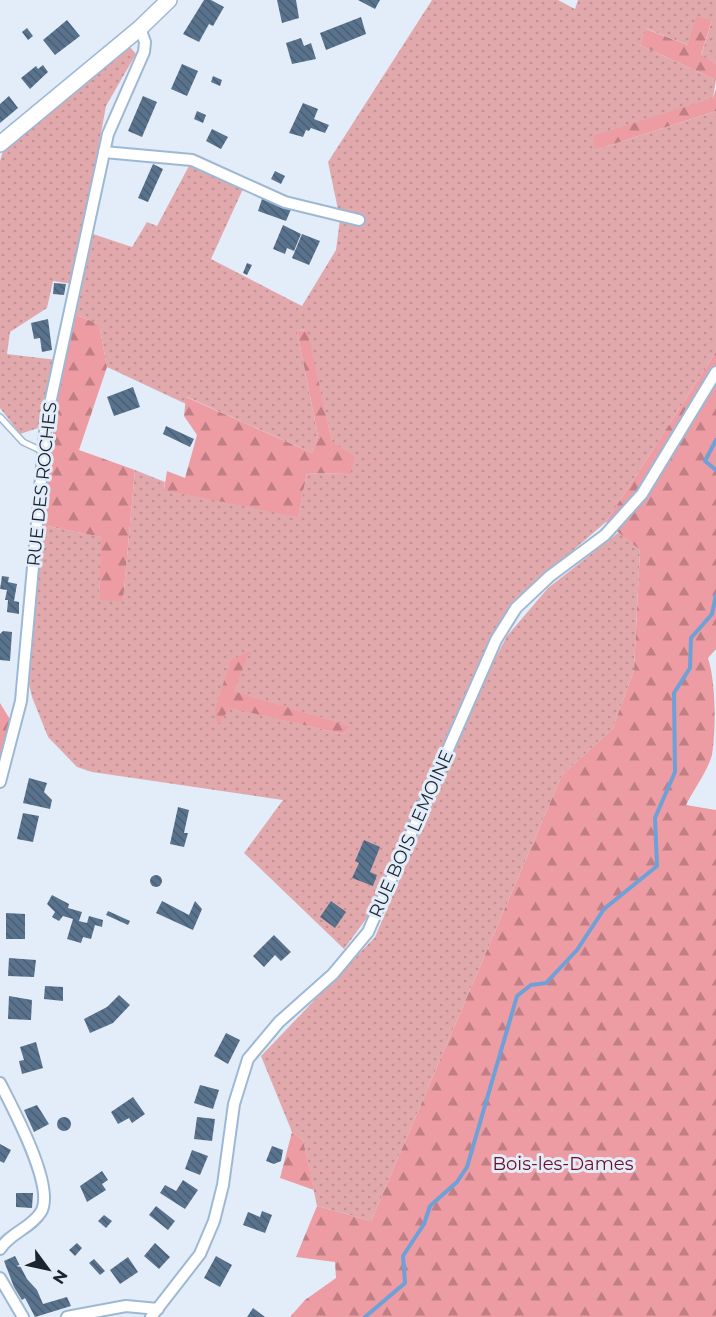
<svg xmlns="http://www.w3.org/2000/svg" width="716" height="1317" font-family="Montserrat,sans-serif">
	<defs>
		<pattern id="grass-dots" width="8" height="8" patternUnits="userSpaceOnUse" patternTransform="scale(1.5)"><rect width="8" height="8" fill="#e2a9ad"/><path d="M2 2h.1M6 6h.1" fill="none" stroke="#c19195" stroke-width="1.8" stroke-linecap="round"/></pattern>
		<pattern id="forest-firs" width="22" height="20" patternUnits="userSpaceOnUse" patternTransform="scale(1.5)"><rect width="22" height="20" fill="#ed9ca3"/><path d="M5 1l3.5 6h-7zM16 11l3.5 6h-7z" fill="#bf7f85"/></pattern>
		<pattern id="building-back-hatch" width="6" height="6" patternUnits="userSpaceOnUse" patternTransform="scale(1.5)"><rect width="6" height="6" fill="#5a738d"/><path d="M-1 5l2 2M0 0l6 6M5-1l2 2" fill="none" stroke="#4a5e74"/></pattern>
	</defs>
	<rect width="100%" height="100%" fill="#e2edf9"/>
	<g fill="url(#grass-dots)" fill-rule="evenodd">
		<path d="M432,0H558L575,9L578,0H716V64L701,56L712,20L688,45L647,29L640,45L716,80L713,98L595,150L716,111V352L606,522L513,602L494,631L375,907L344,949L244,853L283,800L92,772L77,767L48,737L32,697L26,671L42,525L102,537L99,600H123L135,470L165,482L164,489L298,516L307,473L350,474L332,442L306,330L297,331L318,436L312,453L187,397L186,404L107,367L99,324L76,315L93,234L132,247L147,222L157,226L190,164L243,189L211,259L302,306L336,250L340,219L328,162ZM250,652L233,691L349,726L343,734L229,707L217,725Z"/>
		<polygon points="130,47 136,54 106,106 73,284 53,281 47,308 10,332 7,354 57,360 38,428 20,434 0,408 0,161 3,151"/>
		<polygon points="619,532 640,550 634,670 613,728 562,775 371,1221 317,1206 303,1140 292,1132 261,1056 375,937 489,670 507,636 548,588"/>
	</g>
	<g fill="url(#forest-firs)">
		<polygon points="696,17 712,20 701,55 716,64 716,80 640,45 646,29 688,45"/>
		<polygon points="716,89 716,111 595,150 593,136 713,98"/>
		<polygon points="76,315 99,324 107,367 79,450 135,470 123,601 99,600 101,537 42,525 59,383"/>
		<polygon points="307,330 332,442 355,457 350,474 307,473 298,517 164,490 167,471 185,478 197,435 184,416 186,397 312,453 318,436 297,331"/>
		<path d="M716,352V649L708,658C716,683 716,729 712,755C707,772 694,789 686,805L716,810V1317H290L305,1300L336,1278L335,1262L296,1257L317,1206L371,1221L562,775L613,728L634,670L640,550L606,522Z"/>
		<polygon points="250,651 234,691 350,726 343,734 230,708 217,726 215,709 231,660"/>
		<polygon points="0,703 11,721 0,758"/>
		<polygon points="292,1132 303,1140 314,1190 280,1178"/>
	</g>
	<g fill="none" stroke-linecap="round" stroke-linejoin="round">
		<g stroke="#6da1d7" stroke-width="4">
			<polyline points="716,440 705,461 716,470"/>
			<polyline points="365,1317 405,1283 403,1256 424,1224 430,1206 457,1182 467,1167 517,996 531,985 546,983 577,950 604,909 657,866 655,818 675,772 674,693 690,668 691,638 712,614 716,595"/>
		</g>
	</g>
	<g fill="url(#building-back-hatch)">
		<polygon points="204,0 211,0 224,7 213,26 209,24 199,42 183,34"/>
		<polygon points="277,0 296,0 299,18 282,23"/>
		<polygon points="358,0 380,0 375,9"/>
		<polygon points="361,17 366,34 326,50 320,33"/>
		<polygon points="67,20 80,36 55,55 43,40"/>
		<polygon points="27,28 33,36 28,40 22,32"/>
		<polygon points="301,38 304,46 311,43 316,59 292,64 286,43"/>
		<polygon points="182,64 198,71 187,96 171,89"/>
		<polygon points="43,65 48,72 30,89 21,78 36,66 38,69"/>
		<polygon points="213,76 222,80 220,86 211,82"/>
		<polygon points="9,96 18,108 0,123 0,104"/>
		<polygon points="143,96 157,102 142,137 128,131"/>
		<polygon points="303,103 318,109 314,119 329,125 325,133 311,128 309,131 306,130 303,137 289,133"/>
		<polygon points="197,111 206,115 203,123 194,119"/>
		<polygon points="212,129 228,137 221,149 206,141"/>
		<polygon points="153,164 163,169 148,202 138,198"/>
		<polygon points="275,171 285,176 281,184 271,179"/>
		<polygon points="263,196 292,207 286,221 258,211"/>
		<polygon points="283,225 301,234 294,251 287,248 285,254 273,249"/>
		<polygon points="302,234 320,241 309,265 292,258"/>
		<polygon points="247,263 252,265 247,275 243,273"/>
		<polygon points="54,283 66,284 64,295 53,294"/>
		<polygon points="48,319 52,350 42,352 40,338 34,339 31,323"/>
		<polygon points="133,387 140,407 114,416 107,397"/>
		<polygon points="166,426 194,439 190,447 163,434"/>
		<polygon points="2,576 9,577 8,582 17,584 14,601 19,602 19,614 7,612 8,600 5,600 7,590 0,589"/>
		<polygon points="3,631 12,632 10,661 0,660 0,634"/>
		<polygon points="29,778 47,783 44,792 52,800 50,809 23,803"/>
		<polygon points="178,807 189,810 184,833 188,833 184,847 170,844"/>
		<polygon points="23,813 39,816 33,842 17,839"/>
		<polygon points="364,840 380,847 370,872 377,875 373,886 352,878 359,863 355,861"/>
		<circle cx="156" cy="881" r="6"/>
		<polygon points="52,895 69,904 68,908 82,912 79,921 87,923 89,916 103,920 102,927 95,925 91,939 83,937 81,943 67,939 73,919 63,916 59,921 52,917 55,912 47,904"/>
		<polygon points="162,901 189,915 195,901 202,909 193,930 156,913"/>
		<polygon points="331,901 346,912 335,928 320,917"/>
		<polygon points="108,911 130,921 128,925 106,915"/>
		<polygon points="6,913 25,914 25,939 6,939"/>
		<polygon points="274,935 291,952 281,961 275,955 264,967 253,956"/>
		<polygon points="9,958 36,960 34,977 8,976"/>
		<polygon points="45,986 63,987 63,1001 44,999"/>
		<polygon points="119,995 130,1005 113,1023 90,1033 84,1019 107,1007"/>
		<polygon points="9,996 32,1000 31,1020 8,1019"/>
		<polygon points="226,1033 240,1040 228,1064 214,1056"/>
		<polygon points="36,1042 43,1068 22,1074 19,1061 24,1060 20,1047"/>
		<polygon points="200,1085 219,1090 213,1109 194,1103"/>
		<polygon points="133,1097 145,1114 132,1123 129,1118 118,1124 111,1112"/>
		<polygon points="37,1105 49,1124 34,1132 24,1110"/>
		<polygon points="197,1117 215,1119 212,1141 194,1139"/>
		<circle cx="64" cy="1124" r="7"/>
		<polygon points="0,1144 11,1150 4,1163 0,1161"/>
		<polygon points="272,1146 283,1150 281,1161 274,1164 266,1161"/>
		<polygon points="192,1150 208,1156 200,1175 185,1169"/>
		<polygon points="102,1171 108,1180 102,1184 106,1190 87,1202 80,1186"/>
		<polygon points="183,1180 198,1190 185,1209 160,1193 165,1185 176,1191"/>
		<polygon points="16,1193 33,1193 32,1208 16,1207"/>
		<polygon points="156,1206 175,1221 168,1230 149,1215"/>
		<polygon points="262,1211 272,1215 265,1233 243,1225 248,1212 260,1217"/>
		<polygon points="104,1215 112,1221 106,1228 98,1221"/>
		<polygon points="77,1243 82,1248 75,1256 69,1250"/>
		<polygon points="155,1243 170,1257 159,1269 144,1256"/>
		<polygon points="15,1256 27,1279 37,1290 43,1304 67,1297 71,1306 35,1317 25,1298 22,1300 14,1287 4,1261"/>
		<polygon points="216,1256 232,1265 220,1287 204,1278"/>
		<polygon points="128,1257 138,1272 120,1284 110,1270"/>
		<polygon points="94,1259 105,1271 100,1275 89,1263"/>
		<polygon points="253,1308 265,1317 247,1317"/>
	</g>
	<g fill="none" stroke-linecap="round" stroke-linejoin="round">
		<g stroke="#9eb8d4" stroke-width="8">
			<polyline id="lane" points="0,417 23,442 42,451"/>
		</g>
		<g stroke="#9eb8d4" stroke-width="14">
			<g id="street">
				<polyline points="104,152 192,160 285,202 359,220"/>
				<polyline points="0,782 21,701 46,422 108,134 144,52 145,42 140,28"/>
				<path d="M0,1083C12,1107 56,1187 41,1212C31,1228 10,1233 0,1249"/>
				<polyline points="0,1278 23,1317"/>
				<polyline points="67,1317 126,1306 158,1309"/>
				<polyline points="151,1317 200,1254 214,1221 223,1185 234,1104 248,1059 279,1022 333,974 368,932 496,640 516,608 550,576 605,535 642,494 716,372"/>
			</g>
		</g>
		<g stroke="#9eb8d4" stroke-width="18">
			<polyline id="secondary" points="0,144 140,28 169,0"/>
		</g>
		<use href="#lane" stroke="#fff" stroke-width="5"/>
		<use href="#street" stroke="#fff" stroke-width="10"/>
		<use href="#secondary" stroke="#fff" stroke-width="15"/>
	</g>
	<g text-anchor="middle" stroke-width="6" stroke-linejoin="round" paint-order="stroke">
		<g font-size="18" fill="#1a242f" stroke="#e2edf9">
			<text transform="translate(42 484) rotate(-84)" y="6">RUE DES ROCHES</text>
			<text transform="translate(411 834) rotate(-66)" y="6">RUE BOIS LEMOINE</text>
		</g>
		<g font-size="18" fill="#6e0e26" stroke="#e2edf9">
			<text x="563" y="1170">Bois-les-Dames</text>
		</g>
	</g>
	<g transform="translate(48 1269) rotate(123)" stroke="#e2edf9" stroke-width="4.5" paint-order="stroke">
	<path d="M0-4.5L10 22L0 15L-10 22Z" fill="#1a242f"/>
	<text y="-9" font-size="16" font-weight="bold" text-anchor="middle" fill="#1a242f">N</text>
	</g>
</svg>
